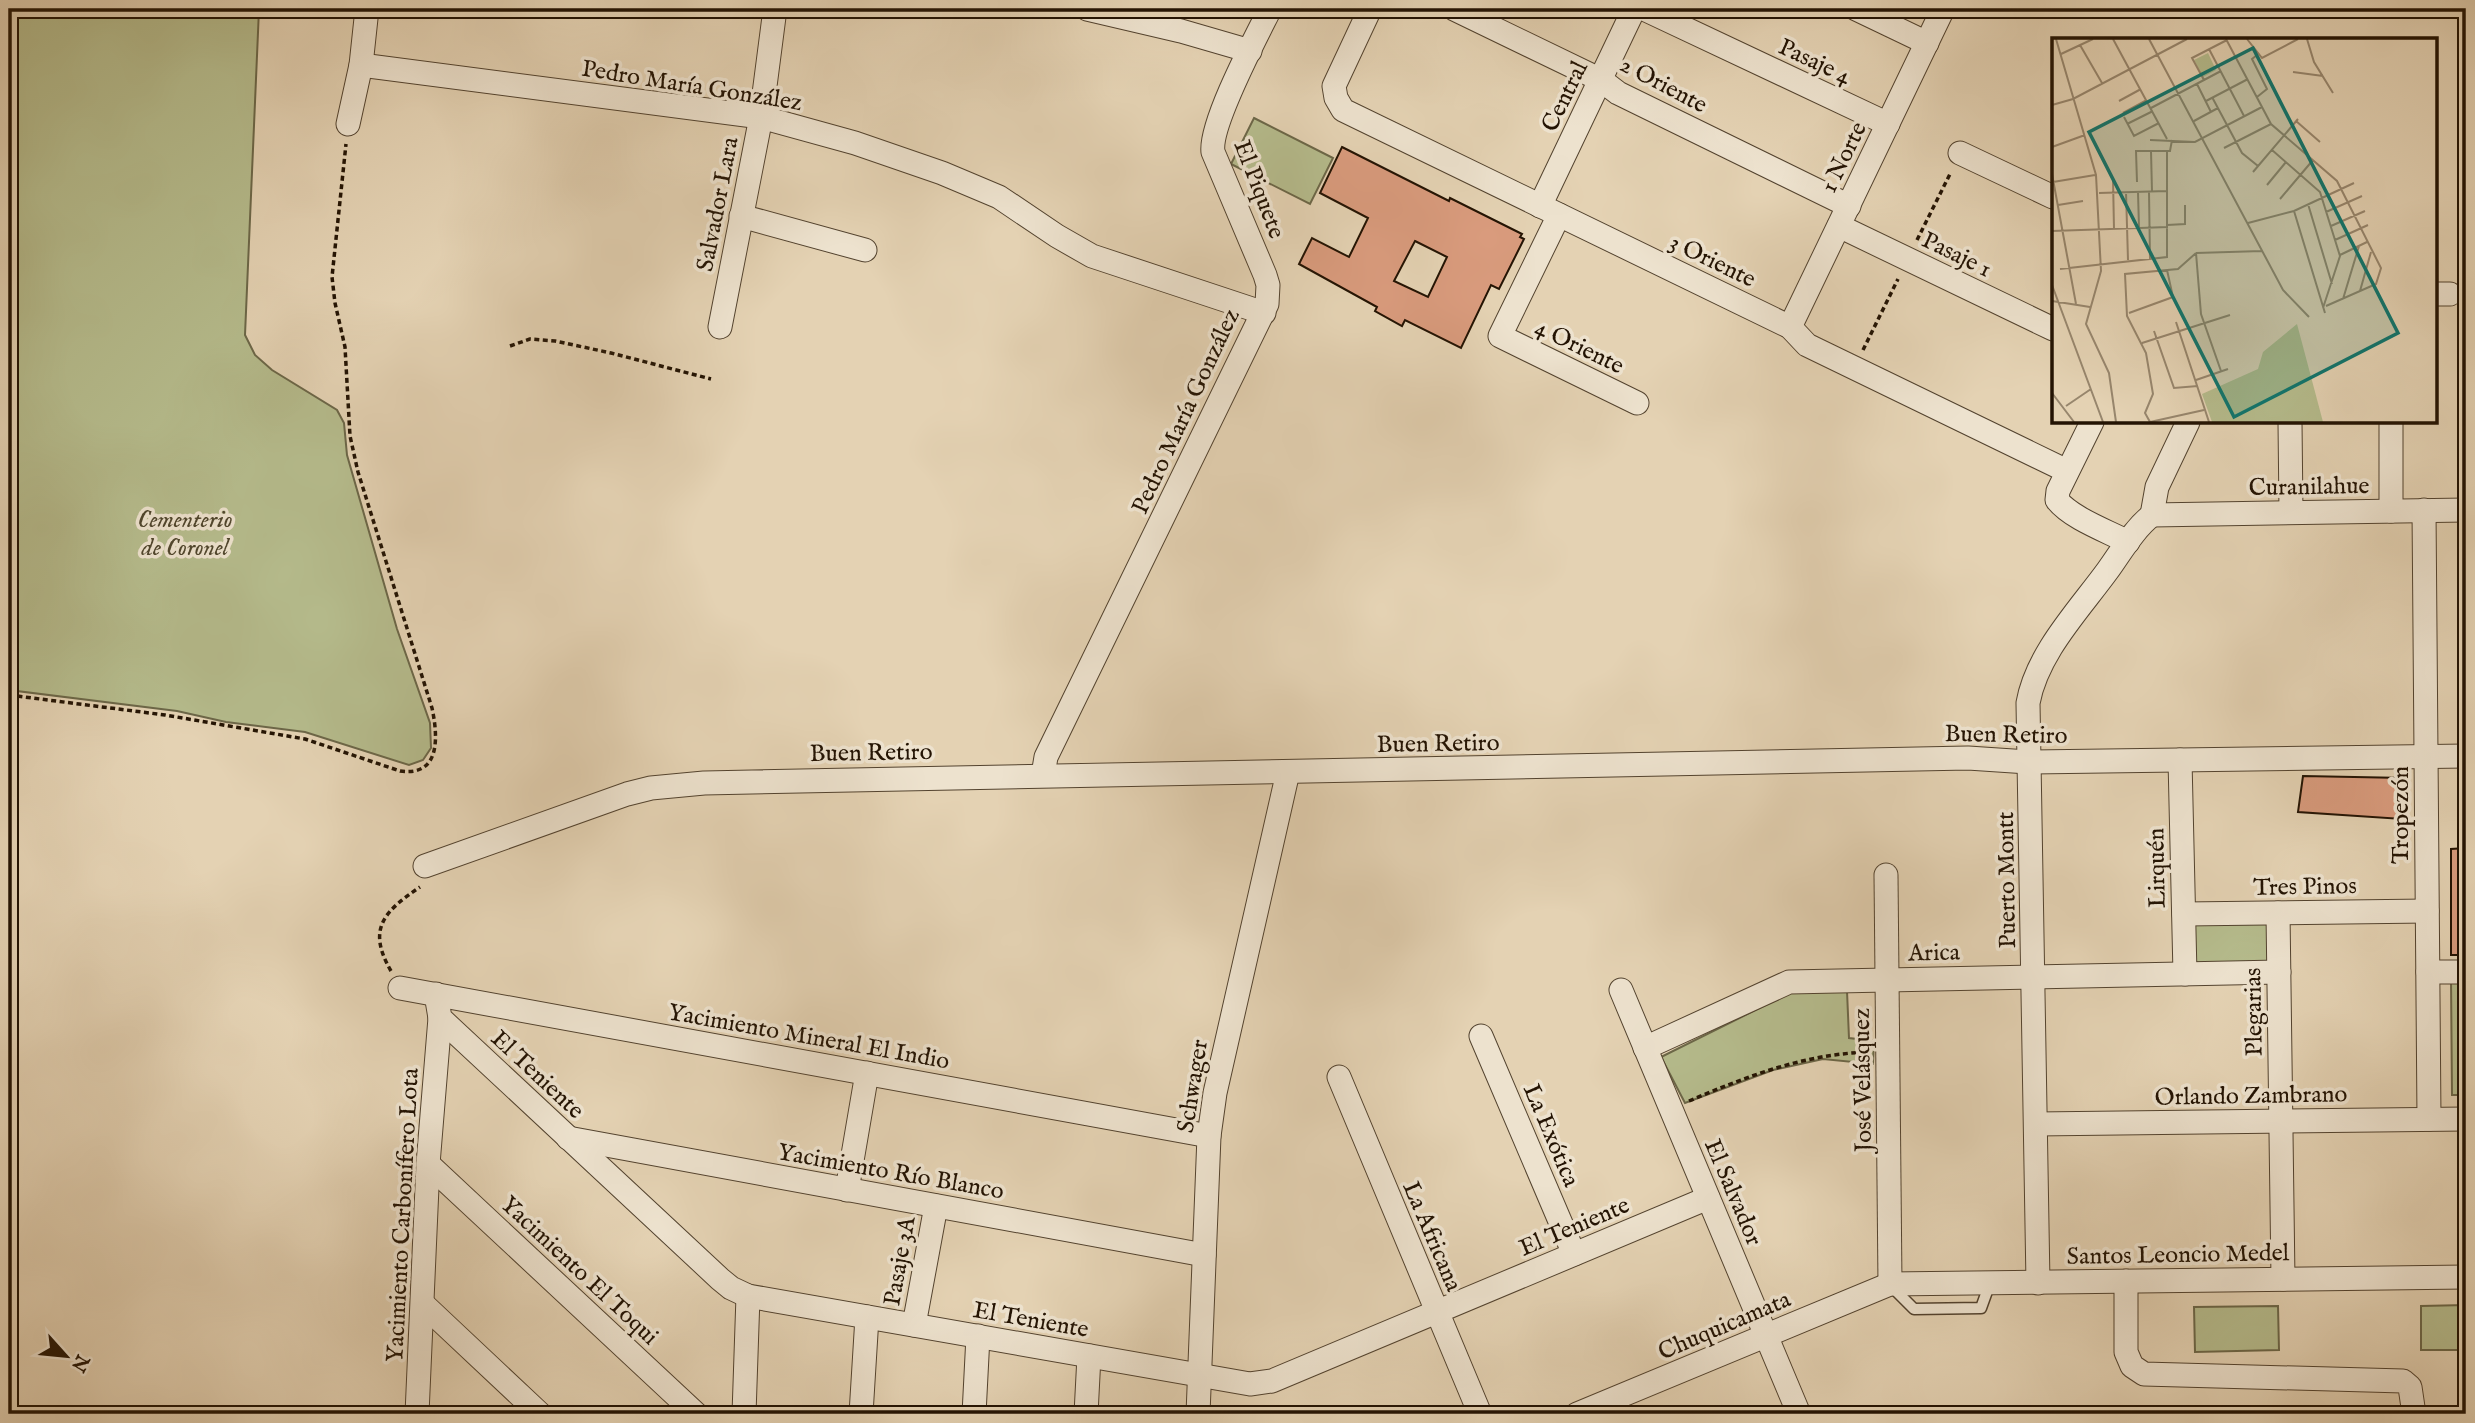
<svg xmlns="http://www.w3.org/2000/svg" width="2475" height="1423" font-family="'IM FELL English',serif">
	<rect width="100%" height="100%" fill="#e4d2b3"/>
	<filter id="stains"><feTurbulence type="fractalNoise" baseFrequency=".00286" numOctaves="4"/><feColorMatrix values="0 0 0 0 .2 0 0 0 0 .09 0 0 0 0 .02 0 0 0 .5 -.17"/></filter>
	<radialGradient id="worn" r=".72"><stop offset=".6" stop-color="#630" stop-opacity="0"/><stop offset="1" stop-color="#630" stop-opacity=".3"/></radialGradient>
	<g fill="#b5bb8c" stroke="#6c6748" stroke-width="2">
		<polygon points="9,9 259,9 245,335 255,355 272,370 337,410 344,423 347,455 397,629 430,723 431,748 423,760 409,765 305,732 226,722 177,711 9,690"/>
		<polygon points="1254,118 1333,158 1310,204 1231,164"/>
		<polygon points="2269,918 2274,963 2195,969 2194,919"/>
		<polygon points="2451,979 2466,979 2466,1095 2452,1095"/>
		<polygon points="1794,991 1847,991 1849,1038 1874,1041 1873,1064 1823,1059 1773,1070 1685,1103 1661,1057"/>
		<polygon points="2466,1305 2466,1350 2421,1350 2421,1306"/>
		<polygon points="2278,1306 2279,1350 2195,1352 2194,1307"/>
	</g>
	<g fill="#d99b7d" stroke="#231303" stroke-width="2" fill-rule="evenodd">
		<path d="M1342,147L1449,201L1450,198L1522,234L1520,237L1524,239L1499,289L1491,285L1461,348L1405,320L1402,326L1375,311L1377,307L1299,264L1312,238L1349,257L1368,218L1320,193ZM1415,241L1447,257L1428,297L1394,281Z"/>
		<polygon points="2303,776 2405,778 2402,819 2298,812"/>
		<polygon points="2466,848 2466,955 2451,955 2451,849"/>
	</g>
	<g fill="none" stroke-linecap="round" stroke-linejoin="round">
		<g stroke="#53432f" stroke-width="13">
			<polyline id="lane" points="1892,1287 1914,1309 1981,1308 1990,1283"/>
		</g>
		<g stroke="#53432f" stroke-width="25">
			<g id="street">
				<polyline points="1087,9 1181,31 1250,51"/>
				<polyline points="1370,9 1334,86 1336,98 1343,110 1790,327 1807,345 2067,471"/>
				<polyline points="1454,9 1601,80 1618,93 1849,206"/>
				<polyline points="1644,9 1888,124"/>
				<polyline points="1856,9 1927,43"/>
				<polyline points="361,65 761,117 855,143 942,173 999,197 1057,236 1092,256 1264,313"/>
				<polyline points="348,124 361,65 367,9"/>
				<polyline points="1960,153 2053,197"/>
				<polyline points="1540,206 1634,9"/>
				<polyline points="1559,215 1500,336 1637,403"/>
				<polyline points="741,216 865,250"/>
				<polyline points="1839,226 2053,329"/>
				<polyline points="2435,294 2450,294"/>
				<polyline points="720,327 761,117 775,9"/>
				<polyline points="1790,327 1943,9"/>
				<path d="M2092,422L2058,491L2057,500C2071,518 2107,531 2128,542"/>
				<polyline points="2290,422 2291,512"/>
				<polyline points="2424,510 2429,1119"/>
				<polyline points="2391,511 2391,422"/>
				<polyline points="2152,515 2466,510"/>
				<polyline points="2152,515 2157,487 2188,422"/>
				<polyline points="2180,760 2185,974"/>
				<path d="M1043,775L1046,757L1267,304L1268,285L1265,275L1213,152C1209,125 1256,37 1270,9"/>
				<polyline points="425,866 627,794 651,788 704,783 1968,758 2028,762 2466,756"/>
				<polyline points="1886,875 1890,1284"/>
				<polyline points="2278,913 2283,1279"/>
				<polyline points="2184,914 2427,911"/>
				<polyline points="2428,972 2466,972"/>
				<polyline points="400,988 1209,1136"/>
				<polyline points="1621,990 1799,1414"/>
				<polyline points="436,994 440,1018 720,1279 731,1288 748,1296 1250,1384 1272,1381 1708,1198"/>
				<polyline points="1481,1036 1574,1254"/>
				<polyline points="1645,1048 1789,982 2279,972"/>
				<polyline points="1339,1077 1480,1414"/>
				<polyline points="2036,1124 2466,1119"/>
				<polyline points="568,1138 1204,1255"/>
				<polyline points="428,1164 696,1414"/>
				<polyline points="847,1190 867,1073"/>
				<polyline points="2126,1281 2126,1352 2132,1366 2144,1374 2403,1381 2410,1387 2414,1414"/>
				<path d="M2038,1283L2028,703C2037,653 2079,610 2108,570C2121,552 2134,529 2152,515"/>
				<polyline points="423,1304 540,1414"/>
				<polyline points="914,1325 936,1206"/>
				<polyline points="417,1414 428,1164 440,1018"/>
				<polyline points="744,1414 748,1296"/>
				<polyline points="861,1414 867,1317"/>
				<polyline points="974,1414 978,1336"/>
				<polyline points="1086,1414 1089,1356"/>
				<polyline points="1198,1414 1209,1136 1215,1093 1288,772"/>
				<polyline points="1577,1414 1890,1284 2466,1277"/>
			</g>
		</g>
		<g stroke="#231303" stroke-width="3.5" stroke-dasharray="5 3.5" stroke-linecap="butt">
			<polyline points="1917,240 1951,172"/>
			<polyline points="510,346 530,339 555,341 611,353 711,379"/>
			<polyline points="1863,350 1898,279"/>
			<path d="M9,695L165,715L305,739L400,771C441,777 438,736 432,708L358,472L350,436L345,347L335,303L332,277L346,144"/>
			<path d="M391,971C366,928 385,911 420,887"/>
			<path d="M1689,1101C1748,1076 1804,1054 1869,1052"/>
		</g>
		<use href="#lane" stroke="#ede2ce" stroke-width="10"/>
		<use href="#street" stroke="#ede2ce" stroke-width="23"/>
	</g>
	<g text-anchor="middle" stroke-width="7" stroke-linejoin="round" paint-order="stroke">
		<g font-size="24" fill="#231303" stroke="#ede2ce">
			<text transform="translate(1815 61) rotate(25)" y="8">Pasaje 4</text>
			<text transform="translate(1664 84) rotate(28)" y="8">2 Oriente</text>
			<text transform="translate(692 85) rotate(9)" y="8">Pedro María González</text>
			<text transform="translate(1564 96) rotate(-64)" y="8">Central</text>
			<text transform="translate(1843 157) rotate(-64)" y="8">1 Norte</text>
			<text transform="translate(1260 189) rotate(69)" y="8">El Piquete</text>
			<text transform="translate(717 204) rotate(-79)" y="8">Salvador Lara</text>
			<text transform="translate(1957 254) rotate(26)" y="8">Pasaje 1</text>
			<text transform="translate(1713 260) rotate(26)" y="8">3 Oriente</text>
			<text transform="translate(1580 346) rotate(26)" y="8">4 Oriente</text>
			<text transform="translate(1185 411) rotate(-65)" y="8">Pedro María González</text>
			<text transform="translate(2309 486) rotate(-1)" y="8">Curanilahue</text>
			<text transform="translate(2006 734) rotate(1)" y="8">Buen Retiro</text>
			<text transform="translate(1438 743) rotate(-1)" y="8">Buen Retiro</text>
			<text transform="translate(871 752) rotate(-1)" y="8">Buen Retiro</text>
			<text transform="translate(2400 815) rotate(-90)" y="8">Tropezón</text>
			<text transform="translate(2156 868) rotate(-91)" y="8">Lirquén</text>
			<text transform="translate(2006 880) rotate(-91)" y="8">Puerto Montt</text>
			<text transform="translate(2305 886) rotate(-1)" y="8">Tres Pinos</text>
			<text transform="translate(1934 952) rotate(-1)" y="8">Arica</text>
			<text transform="translate(2253 1012) rotate(-91)" y="8">Plegarias</text>
			<text transform="translate(809 1036) rotate(10)" y="8">Yacimiento Mineral El Indio</text>
			<text transform="translate(538 1074) rotate(43)" y="8">El Teniente</text>
			<text transform="translate(1862 1080) rotate(-91)" y="8">José Velásquez</text>
			<text transform="translate(1192 1086) rotate(-81)" y="8">Schwager</text>
			<text transform="translate(2251 1095) rotate(-1)" y="8">Orlando Zambrano</text>
			<text transform="translate(1552 1135) rotate(67)" y="8">La Exótica</text>
			<text transform="translate(891 1171) rotate(10)" y="8">Yacimiento Río Blanco</text>
			<text transform="translate(1734 1192) rotate(67)" y="8">El Salvador</text>
			<text transform="translate(402 1215) rotate(-87)" y="8">Yacimiento Carbonífero Lota</text>
			<text transform="translate(1574 1226) rotate(-23)" y="8">El Teniente</text>
			<text transform="translate(1433 1236) rotate(67)" y="8">La Africana</text>
			<text transform="translate(2178 1254) rotate(-1)" y="8">Santos Leoncio Medel</text>
			<text transform="translate(899 1261) rotate(-80)" y="8">Pasaje 3A</text>
			<text transform="translate(580 1270) rotate(43)" y="8">Yacimiento El Toqui</text>
			<text transform="translate(1031 1319) rotate(10)" y="8">El Teniente</text>
			<text transform="translate(1724 1325) rotate(-23)" y="8">Chuquicamata</text>
		</g>
		<g font-size="24" font-style="italic" fill="#4f452c" stroke="#ede2ce">
			<text x="185" y="527">Cementerio<tspan x="185" dy="28">de Coronel</tspan></text>
		</g>
	</g>
	<g transform="translate(2052 38)">
		<rect width="385" height="385" fill="#e4d2b3"/>
		<path d="M156,15L164,32L151,39L142,22ZM245,286L271,384H160L150,356L206,331L211,314Z" fill="#b5bb8c"/>
		<path fill="none" stroke="#97866d" stroke-width="2" d="M4,1L44,137L49,233L34,286L57,335L64,384M61,1L115,101M97,1L231,252L257,279M174,1L219,86L285,143L329,230L324,246L274,268M195,1L210,20L246,1M255,1L262,24L281,55M28,7L50,45M157,11L192,78M9,16L41,1M205,17L200,21L215,51L205,59M241,34L271,38M152,42L140,20L175,2M145,46L159,74M160,59L190,115L206,128M67,63L89,51M154,63L196,41M0,67L21,61L135,1M99,70L169,33M71,75L95,62M72,79L82,98L107,85M142,83L166,70M244,83L268,104M75,86L101,73M98,102L143,104L210,69M0,109L33,97M172,110L219,86M220,112L268,154L288,218L271,270M99,113L100,154M201,134L246,81M0,136L24,266M61,141L62,191M1,144L43,137M85,144L84,113H118L120,102M215,147L234,124M74,154L76,222M86,154L87,190M97,154L98,221M47,155L115,153M228,161L261,122M256,166L280,246M6,167L31,163M242,173L273,275M274,174L310,158M196,185L242,173L302,145M115,187L133,186V167M279,188L313,173M0,193L116,189M283,202L316,187M144,215L149,276L169,333M144,215L210,213M288,217L315,204M8,231L115,219V113M0,247L51,384M308,253L319,214M291,261L307,208M0,263L38,269M77,275L121,259L115,232M124,284L157,384M102,293L122,350L146,348M90,305L178,277M144,342L176,331M0,355L22,384M14,368L39,351M98,384L93,375L101,356L94,315L75,278L73,236L126,231L144,215M98,384L152,372"/>
		<path fill="#0f766e" fill-opacity="0.15" stroke="#0f766e" stroke-width="3.5" d="M201,10L346,295L182,379L37,94Z"/>
		<rect width="385" height="385" fill="none" stroke="#231303" stroke-width="3.5"/>
	</g>
	<rect width="2475" height="1423" fill="none" stroke="#e4d2b3" stroke-width="35"/>
	<rect x="10" y="10" width="2454" height="1402" fill="none" stroke="#231303" stroke-width="3.5"/>
	<rect x="18" y="18" width="2440" height="1388" fill="none" stroke="#231303" stroke-width="2"/>
	<g transform="translate(66 1356) rotate(117)" stroke="#ede2ce" stroke-width="5" paint-order="stroke">
	<path d="M0-5L12 26L0 18L-12 26Z" fill="#231303"/>
	<text y="-10" font-size="19" font-weight="bold" text-anchor="middle" fill="#231303">N</text>
	</g>
	<rect width="100%" height="100%" filter="url(#stains)"/>
	<rect width="100%" height="100%" fill="url(#worn)"/>
</svg>
